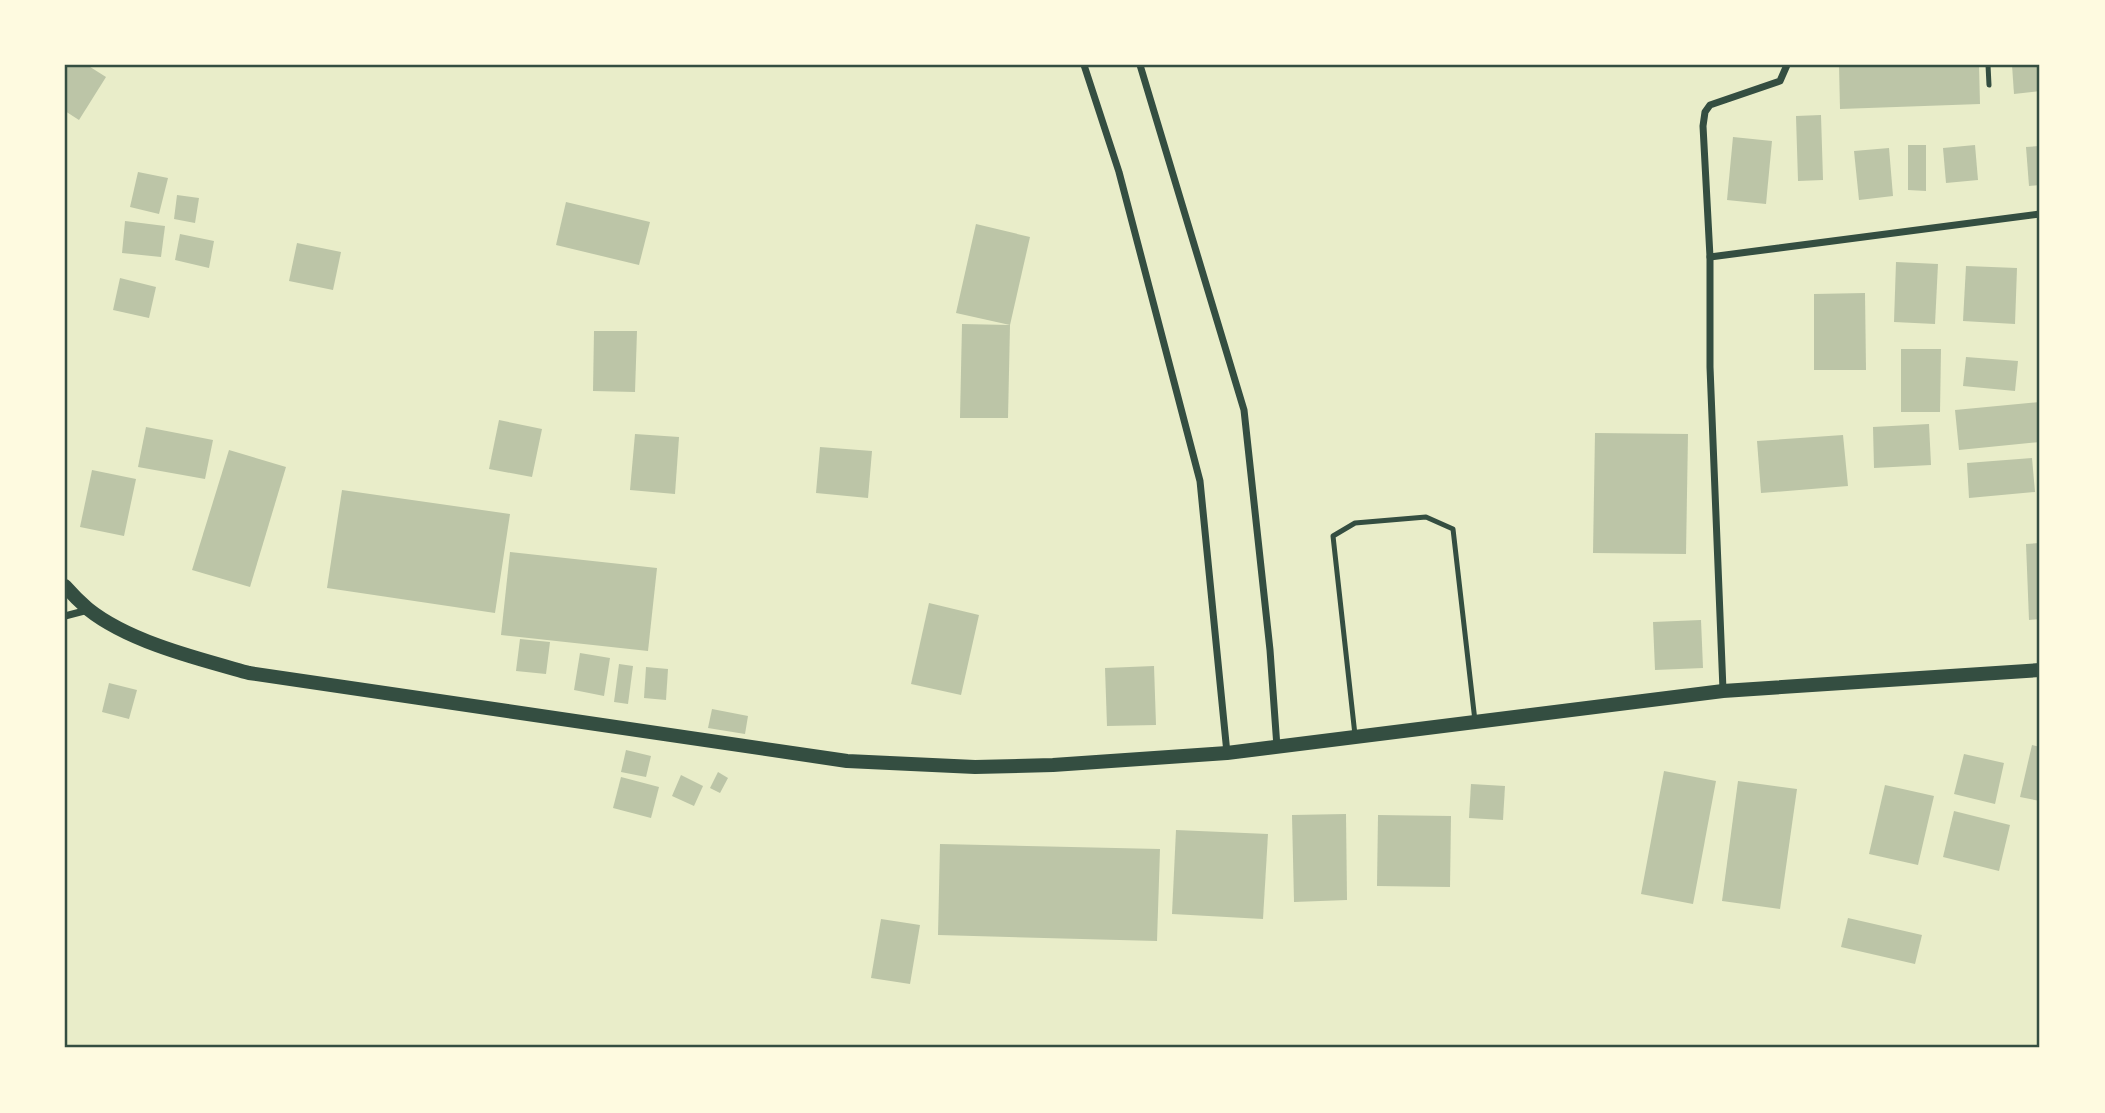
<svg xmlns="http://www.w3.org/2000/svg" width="2105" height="1113" font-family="'PT Sans',sans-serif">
	<rect width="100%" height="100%" fill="#e9edc9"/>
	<g fill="#bcc5a7">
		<polygon points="65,65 87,65 106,77 79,120 65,111"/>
		<polygon points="1839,65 1979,65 1980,104 1840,109"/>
		<polygon points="2012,65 2040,65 2040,91 2014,94"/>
		<polygon points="1821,115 1823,180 1798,181 1796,116"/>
		<polygon points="1733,137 1772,141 1766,204 1727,200"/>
		<polygon points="1908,145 1926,145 1926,191 1908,190"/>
		<polygon points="1975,145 1978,180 1946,183 1943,148"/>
		<polygon points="2040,146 2040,185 2029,186 2026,147"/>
		<polygon points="1889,148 1893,196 1859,200 1854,151"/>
		<polygon points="138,172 168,178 159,214 130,207"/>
		<polygon points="177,195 199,198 195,223 174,219"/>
		<polygon points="566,202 650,222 639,265 556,245"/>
		<polygon points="125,221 165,226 161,257 122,253"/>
		<polygon points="976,224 1030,237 1010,325 956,313"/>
		<polygon points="180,234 214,241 209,268 175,260"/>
		<polygon points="297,243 341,252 333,290 289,281"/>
		<polygon points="1896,262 1938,264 1935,324 1894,322"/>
		<polygon points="1966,266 2017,268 2015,324 1963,321"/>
		<polygon points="120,278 156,287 149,318 113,310"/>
		<polygon points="1865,293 1866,370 1814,370 1814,294"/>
		<polygon points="962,324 1010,325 1008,418 960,418"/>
		<polygon points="594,331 637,331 635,392 593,391"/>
		<polygon points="1901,349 1941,349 1940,412 1901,412"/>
		<polygon points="1966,357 2018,361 2015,391 1963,386"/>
		<polygon points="2040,402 2040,442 1959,450 1955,410"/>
		<polygon points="499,420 542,429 532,477 489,469"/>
		<polygon points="1929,424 1931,465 1874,468 1873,427"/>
		<polygon points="146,427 213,440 205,479 138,467"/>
		<polygon points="1595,433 1688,434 1686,554 1593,553"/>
		<polygon points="635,434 679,437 675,494 630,490"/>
		<polygon points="1843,435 1848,486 1761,493 1757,441"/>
		<polygon points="820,447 872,451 868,498 816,493"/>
		<polygon points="229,450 286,467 250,587 192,570"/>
		<polygon points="2032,458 2035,492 1969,498 1967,463"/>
		<polygon points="92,470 136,479 124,536 80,527"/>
		<polygon points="342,490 510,514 495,613 327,588"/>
		<polygon points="2040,543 2040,619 2029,620 2026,544"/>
		<polygon points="510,552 657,568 648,651 501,635"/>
		<polygon points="929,603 979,615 961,695 911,684"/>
		<polygon points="1701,620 1703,668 1655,670 1653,622"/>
		<polygon points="520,639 550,642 546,674 516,671"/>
		<polygon points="580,653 610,658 604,696 574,690"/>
		<polygon points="619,664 633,666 628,704 614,702"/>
		<polygon points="1154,666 1156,725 1107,726 1105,668"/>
		<polygon points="646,667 668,669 666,700 644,698"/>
		<polygon points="109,683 137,690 129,719 102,712"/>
		<polygon points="712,709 748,716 745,734 708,728"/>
		<polygon points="2032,745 2040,747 2040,801 2020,797"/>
		<polygon points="626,750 651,756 646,777 621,772"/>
		<polygon points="1964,754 2004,763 1995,804 1954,794"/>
		<polygon points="1664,771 1716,781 1693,904 1641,894"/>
		<polygon points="718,772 728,778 720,793 710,788"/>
		<polygon points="681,775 703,786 694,806 672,796"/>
		<polygon points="621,777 659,787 651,818 613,808"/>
		<polygon points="1738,781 1797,789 1780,909 1722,901"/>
		<polygon points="1471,784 1505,786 1503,820 1469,818"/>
		<polygon points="1885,785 1934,796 1918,865 1869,854"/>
		<polygon points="1954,811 2010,825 1999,871 1943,857"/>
		<polygon points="1346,814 1347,900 1294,902 1292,815"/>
		<polygon points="1378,815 1451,816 1450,887 1377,886"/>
		<polygon points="1176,830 1268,834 1263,919 1172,914"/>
		<polygon points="940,844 1160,849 1157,941 938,935"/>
		<polygon points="1848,918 1922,935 1915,964 1841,947"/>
		<polygon points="881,919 920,925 910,984 871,978"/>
	</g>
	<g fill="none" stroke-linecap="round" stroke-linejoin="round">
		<g stroke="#344e41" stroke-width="5">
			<polyline points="1988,65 1989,85"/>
			<polyline points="1355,735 1333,536 1355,523 1426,517 1453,529 1475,721"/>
		</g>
		<g stroke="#344e41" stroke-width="7">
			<polyline points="1084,65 1119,172 1200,481 1227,753"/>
			<polyline points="1140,65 1244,410 1270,650 1277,747"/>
			<polyline points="1710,257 2040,214"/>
			<polyline points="65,616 88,610"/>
			<polyline points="1723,690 1710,367 1710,257 1703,126 1705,112 1710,105 1780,81 1787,65"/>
		</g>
		<path stroke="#344e41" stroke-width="14" d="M65,586C72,594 80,602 88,609C129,642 199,659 249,673L847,761L975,767L1053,765L1227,753L1723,691L2040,670"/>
	</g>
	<rect width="2105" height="1113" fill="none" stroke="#fefae0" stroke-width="133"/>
	<rect x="66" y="66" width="1972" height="980" fill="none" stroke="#344e41" stroke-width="2.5"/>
</svg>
